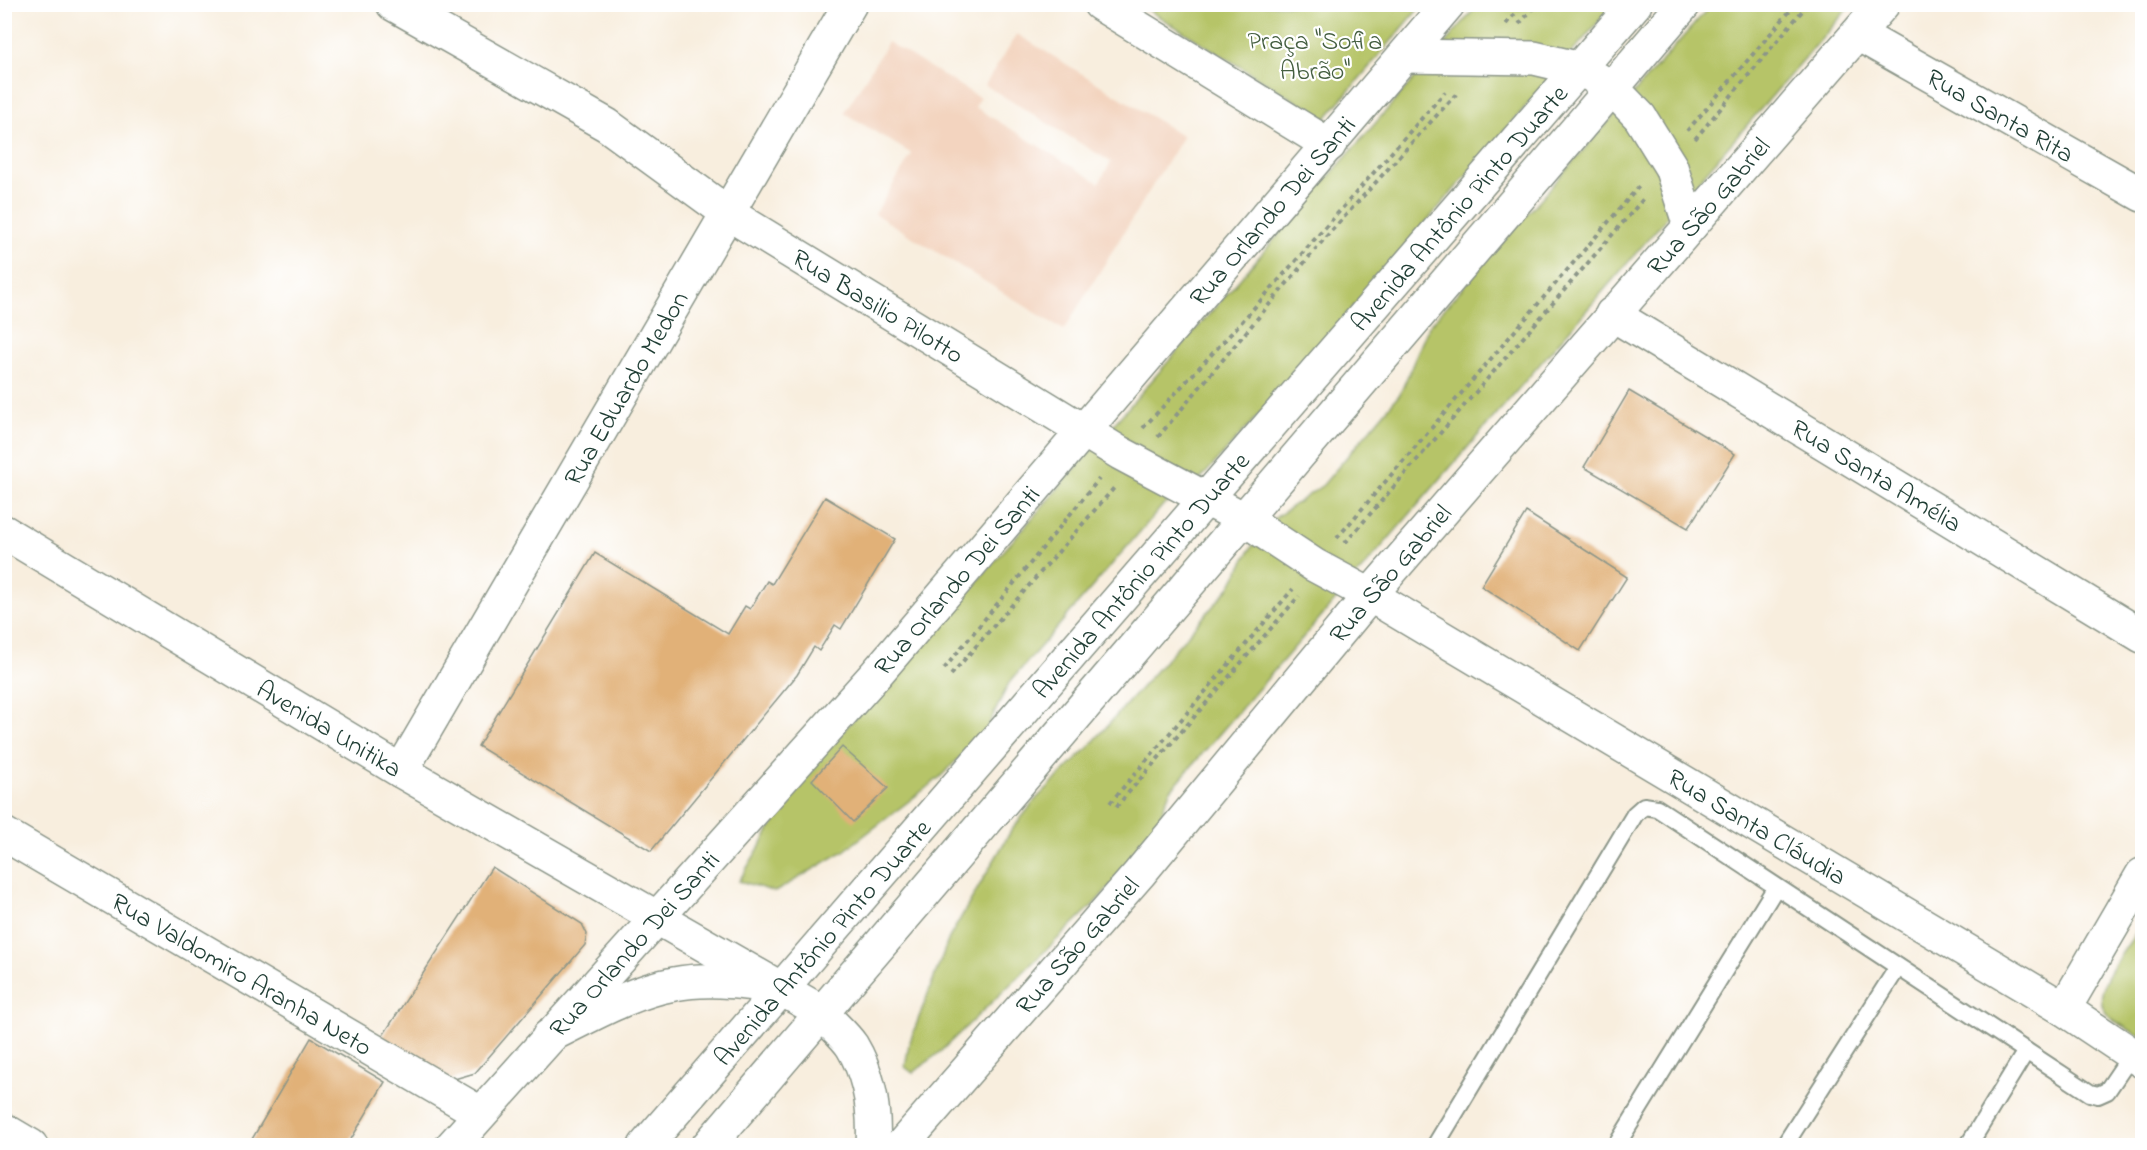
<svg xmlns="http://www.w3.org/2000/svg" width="2147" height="1150" font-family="'Indie Flower',sans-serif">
	<rect width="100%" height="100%" fill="#fff"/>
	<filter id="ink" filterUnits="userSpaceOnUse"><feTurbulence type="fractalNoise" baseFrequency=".0167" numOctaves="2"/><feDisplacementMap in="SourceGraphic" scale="12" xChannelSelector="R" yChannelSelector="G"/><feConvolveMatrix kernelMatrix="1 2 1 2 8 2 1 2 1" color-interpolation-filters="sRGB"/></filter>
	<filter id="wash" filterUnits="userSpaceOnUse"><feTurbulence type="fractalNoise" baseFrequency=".008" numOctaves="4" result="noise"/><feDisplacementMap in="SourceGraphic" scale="24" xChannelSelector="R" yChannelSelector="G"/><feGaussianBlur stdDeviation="1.35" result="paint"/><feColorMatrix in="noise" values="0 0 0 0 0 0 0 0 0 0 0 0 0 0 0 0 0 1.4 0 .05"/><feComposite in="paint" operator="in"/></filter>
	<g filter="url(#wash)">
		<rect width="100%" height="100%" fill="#f8eede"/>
		<polygon fill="#f3d4bf" points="1017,34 1183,136 1064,330 875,214 912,154 844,113 888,42 980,98 975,107 1099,183 1111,162 985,85"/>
		<g fill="#b6c467" stroke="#6a804e" stroke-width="1.5">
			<polygon points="1140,5 1422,5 1325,119"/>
			<polygon points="1478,5 1613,5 1291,379 1187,494 1164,504 1009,683 987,728 972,745 939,778 844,851 775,892 739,881 804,773 908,661"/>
			<polygon points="1711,5 1851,5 1170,791 1151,840 1094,904 941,1051 913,1073 905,1067 909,1044 949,938 1011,831 1036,799 1086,750 1229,588 1251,548 1272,520 1323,485 1400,394 1429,326"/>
			<path d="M2142,924V1037C2131,1031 2111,1021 2104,1010C2091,987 2130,944 2142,924Z"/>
		</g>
		<g id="blocks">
			<g fill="#e1b178">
				<polygon points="1629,391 1735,454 1688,528 1584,467"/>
				<polygon points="825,497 895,539 841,629 835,625 819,651 814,647 797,675 651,851 478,746 595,553 728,634 745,606 750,609 767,581 772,584"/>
				<polygon points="1526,512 1627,577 1580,651 1481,586"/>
				<polygon points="842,747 888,788 853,822 812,780"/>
				<polygon points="492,867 582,924 587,934 585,945 475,1073 451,1080 382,1037"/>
				<polygon points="311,1038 385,1082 347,1146 248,1146"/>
			</g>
		</g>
	</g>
	<g filter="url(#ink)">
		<use href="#blocks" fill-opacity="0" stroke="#8c9689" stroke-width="1.5"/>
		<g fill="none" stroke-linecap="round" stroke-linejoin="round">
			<g stroke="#8c9689" stroke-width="20">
				<g id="lane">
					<polyline points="1435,1146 1635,814 1644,806 1657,808 2090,1093 2098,1095 2107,1091 2132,1054"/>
					<polyline points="1616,1146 1776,887"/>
					<polyline points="1784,1146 1898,967"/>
					<polyline points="1968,1146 2026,1051"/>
				</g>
			</g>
			<g stroke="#8c9689" stroke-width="36">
				<g id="street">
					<path id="s1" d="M393,4L607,125L729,214L1120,453L1246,520L1314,565L1370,595L2064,1009L2142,1061"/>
					<polyline points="1100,4 1329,145"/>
					<path id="s2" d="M1858,34L2142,195"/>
					<path id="s3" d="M1612,314L2142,636"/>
					<path id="s4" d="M401,771L850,4"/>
					<path id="s5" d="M4,834L480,1113"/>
					<polyline points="2064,1009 2142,875"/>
					<polyline points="4,1130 31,1146"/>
				</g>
			</g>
			<g stroke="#8c9689" stroke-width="36">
				<g id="secondary">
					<polyline points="1404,56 1534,58 1581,69 1612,88 1640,117 1671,167 1690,226"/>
					<path id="s6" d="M4,532L401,771L820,1011C830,1023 844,1034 852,1046C870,1076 875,1112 873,1146"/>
					<path id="s7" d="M452,1146L876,674L1448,4"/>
					<path id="s8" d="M901,1146L1139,874L1370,595L1883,4"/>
				</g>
			</g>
			<g stroke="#8c9689" stroke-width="36">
				<g id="primary">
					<path d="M549,1036C588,1017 630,992 674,984C709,977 745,983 781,987"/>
					<path id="s9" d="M645,1146L1635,4"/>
					<polyline points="708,1146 1684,4"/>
				</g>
			</g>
			<g stroke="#8c9689" stroke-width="4" stroke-dasharray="4.5 4.5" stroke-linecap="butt">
				<polyline points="1506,24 1523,4"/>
				<polyline points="1519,24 1537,4"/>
				<polyline points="1687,131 1796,4"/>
				<polyline points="1695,139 1808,4"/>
				<polyline points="1143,428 1238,326 1445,92"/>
				<polyline points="1158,437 1325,238 1458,92"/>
				<polyline points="1337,538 1641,184"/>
				<polyline points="1345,543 1645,197"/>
				<polyline points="944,669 1099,479"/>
				<polyline points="951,675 1114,488"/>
				<polyline points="1110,803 1293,589"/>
				<polyline points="1116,807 1299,596"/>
			</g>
			<use href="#lane" stroke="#fff" stroke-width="16"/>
			<use href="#street" stroke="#fff" stroke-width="33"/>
			<use href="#secondary" stroke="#fff" stroke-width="33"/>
			<use href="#primary" stroke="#fff" stroke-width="33"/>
		</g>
	</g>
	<g text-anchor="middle" stroke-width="4.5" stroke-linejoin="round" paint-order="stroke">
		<g font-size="26" fill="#455f41" stroke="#fff">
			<text x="1315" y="49">Praça "Sofia<tspan x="1315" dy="30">Abrão"</tspan></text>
		</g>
		<g font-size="26" fill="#1f3d34" stroke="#fff">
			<text dy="9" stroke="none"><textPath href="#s2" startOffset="164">Rua Santa Rita</textPath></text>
			<text dy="9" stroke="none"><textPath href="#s8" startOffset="1239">Rua São Gabriel</textPath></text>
			<text dy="9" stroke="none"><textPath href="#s9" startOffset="1242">Avenida Antônio Pinto Duarte</textPath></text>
			<text dy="9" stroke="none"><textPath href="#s7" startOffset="1244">Rua Orlando Dei Santi</textPath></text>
			<text dy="9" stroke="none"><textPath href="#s1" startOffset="572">Rua Basilio Pilotto</textPath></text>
			<text dy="9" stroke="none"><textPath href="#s4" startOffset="444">Rua Eduardo Medon</textPath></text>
			<text dy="9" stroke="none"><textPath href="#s3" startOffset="310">Rua Santa Amélia</textPath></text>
			<text dy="9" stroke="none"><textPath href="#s8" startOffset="753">Rua São Gabriel</textPath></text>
			<text dy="9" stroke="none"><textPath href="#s9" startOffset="756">Avenida Antônio Pinto Duarte</textPath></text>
			<text dy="9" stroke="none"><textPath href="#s7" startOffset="758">Rua Orlando Dei Santi</textPath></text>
			<text dy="9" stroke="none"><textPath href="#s6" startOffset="380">Avenida Unitika</textPath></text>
			<text dy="9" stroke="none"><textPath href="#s1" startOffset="1594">Rua Santa Cláudia</textPath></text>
			<text dy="9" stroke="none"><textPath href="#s9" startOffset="270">Avenida Antônio Pinto Duarte</textPath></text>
			<text dy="9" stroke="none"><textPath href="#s7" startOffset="272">Rua Orlando Dei Santi</textPath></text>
			<text dy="9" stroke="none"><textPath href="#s8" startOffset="267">Rua São Gabriel</textPath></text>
			<text dy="9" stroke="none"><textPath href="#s5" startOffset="276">Rua Valdomiro Aranha Neto</textPath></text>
		</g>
	</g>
	<rect width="2147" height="1150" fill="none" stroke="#fff" stroke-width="24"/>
</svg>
